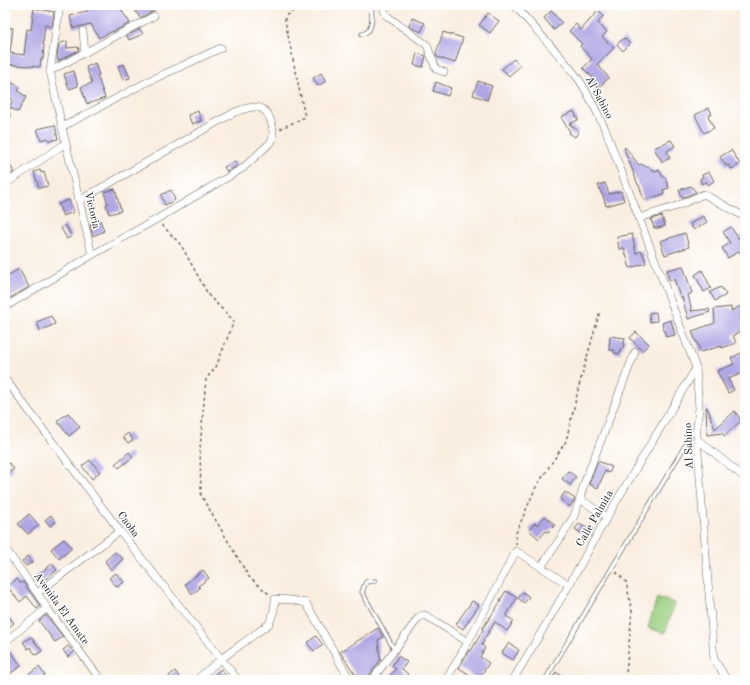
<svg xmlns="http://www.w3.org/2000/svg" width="750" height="685" font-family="'Old Standard TT',serif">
	<rect width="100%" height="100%" fill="#fff"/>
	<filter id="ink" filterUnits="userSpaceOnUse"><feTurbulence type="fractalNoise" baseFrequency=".025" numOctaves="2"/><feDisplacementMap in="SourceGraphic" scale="8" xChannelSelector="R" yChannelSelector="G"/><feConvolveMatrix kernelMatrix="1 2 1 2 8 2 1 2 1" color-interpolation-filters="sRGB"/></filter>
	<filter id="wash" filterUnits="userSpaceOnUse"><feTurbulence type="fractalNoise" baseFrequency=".012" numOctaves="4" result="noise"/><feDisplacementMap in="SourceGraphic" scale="16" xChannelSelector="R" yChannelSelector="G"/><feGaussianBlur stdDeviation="0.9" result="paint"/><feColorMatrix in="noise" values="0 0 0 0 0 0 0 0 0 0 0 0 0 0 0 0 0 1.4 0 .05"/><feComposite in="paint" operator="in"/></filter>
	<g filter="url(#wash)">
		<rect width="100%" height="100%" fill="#faeee0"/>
		<polygon fill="#9cd081" stroke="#5c764e" points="657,598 675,603 665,633 648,628"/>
		<g id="blocks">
			<g fill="#afa4e4">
				<polygon points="87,5 118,5 130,23 113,32 113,31 99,38 91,24 73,28 70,16 87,12"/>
				<polygon points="132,5 152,5 155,10 140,18"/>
				<polygon points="34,8 54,12 52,27 45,25 43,44 44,44 43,59 41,59 40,67 5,64 5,38 6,27 13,28 10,53 24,55 27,29 31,30"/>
				<polygon points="551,11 562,23 554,30 544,18"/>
				<polygon points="598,11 603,16 598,23 607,32 602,37 614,48 597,64 609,78 598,88 592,82 595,80 583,68 592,59 580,46 582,44 569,31 576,24 581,30"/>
				<polygon points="488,13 499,21 490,33 479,25"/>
				<polygon points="412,18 425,23 421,32 412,28 409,26"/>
				<polygon points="140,29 143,34 129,40 127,36"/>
				<polygon points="443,32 463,38 455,63 437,57 436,54"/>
				<polygon points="624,38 630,44 623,51 617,44"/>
				<polygon points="67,41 67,48 78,47 79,50 58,61 57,56 59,44"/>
				<polygon points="417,53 426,56 423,67 414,65"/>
				<polygon points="514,59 520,66 509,76 502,69"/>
				<polygon points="95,63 99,75 97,75 105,98 87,104 81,87 92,83 86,67"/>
				<polygon points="124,64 130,78 123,80 118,66"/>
				<polygon points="74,71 78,86 69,89 64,74"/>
				<polygon points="321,73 326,81 318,86 313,78"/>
				<polygon points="5,79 20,87 18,91 26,97 18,112 9,107 13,100 5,95"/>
				<polygon points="478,81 492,86 487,100 473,95"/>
				<polygon points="436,82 451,88 448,96 433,91"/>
				<polygon points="709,108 712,114 708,116 714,128 704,133 695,115"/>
				<polygon points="198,111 201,121 192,124 188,115"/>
				<polygon points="574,111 578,120 569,124 579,131 575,137 569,133 570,132 561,117"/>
				<polygon points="55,125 58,139 49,141 48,138 41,140 37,129"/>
				<polygon points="671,140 675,146 667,151 670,158 662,162 654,148"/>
				<polygon points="625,147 639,165 641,164 655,171 659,170 663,177 665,177 669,188 663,190 664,194 644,200 639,185 638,185 624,148"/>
				<polygon points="731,150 740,164 731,169 729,165 726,166 720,157"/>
				<polygon points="5,157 14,172 5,178"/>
				<polygon points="235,161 237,166 227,172 224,167"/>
				<polygon points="40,170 41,173 44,172 48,186 39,188 34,172"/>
				<polygon points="709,172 714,181 708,185 706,181 702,184 700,179 703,177 702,175"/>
				<polygon points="605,183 609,194 621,191 624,201 606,206 603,195 602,195 598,185"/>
				<polygon points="691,186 696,192 682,198 679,190"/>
				<polygon points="115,189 121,211 109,214 106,205 108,204 104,192"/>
				<polygon points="171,190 175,200 165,205 161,195"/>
				<polygon points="69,200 74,212 63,216 58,204"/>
				<polygon points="662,216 665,226 658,228 654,228 651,219"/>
				<polygon points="703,216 707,222 694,230 690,224"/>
				<polygon points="100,220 104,231 93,236 90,225"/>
				<polygon points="65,225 72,236 67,239 61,228"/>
				<polygon points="731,227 738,238 742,236 745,240 745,250 740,253 739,251 728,258 722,248 730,243 723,232"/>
				<polygon points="685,233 689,247 665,255 660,241"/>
				<polygon points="632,234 636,253 642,251 646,263 630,268 624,248 619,249 617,237"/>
				<polygon points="683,266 692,293 688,295 692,311 691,311 709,309 710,312 688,319 682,297 680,297 674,279 669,281 667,270"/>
				<polygon points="19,269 29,287 10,298 5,289 5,277"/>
				<polygon points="702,270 711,288 704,292 695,275"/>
				<polygon points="721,287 726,295 715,301 710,292"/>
				<polygon points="742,305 745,311 745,330 733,335 736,343 722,348 722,346 700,352 697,342 696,342 692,331 715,323 714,309 731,307 731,311"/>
				<polygon points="656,312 657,321 650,322 649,313"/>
				<polygon points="51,316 55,324 40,331 37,322"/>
				<polygon points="671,320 675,335 666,337 662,323"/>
				<polygon points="636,332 649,344 642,351 630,338"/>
				<polygon points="610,336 625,338 623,349 621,348 620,354 614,353 614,350 609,350"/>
				<polygon points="745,351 745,372 728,379 734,390 728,393 717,371 734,364 731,358"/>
				<polygon points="706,407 707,407 715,429 735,411 741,421 724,436 722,433 707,435"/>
				<polygon points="68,413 80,427 69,436 57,421"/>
				<polygon points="128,433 133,440 128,443 123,437"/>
				<polygon points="129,452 133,457 119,468 115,464"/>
				<polygon points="90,460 100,472 92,479 82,466"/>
				<polygon points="598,461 612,467 609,473 605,471 598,488 589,484"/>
				<polygon points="9,463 14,469 5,476 5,466"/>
				<polygon points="568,471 576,477 570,485 562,479"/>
				<polygon points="565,492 575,499 570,507 560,499"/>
				<polygon points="29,514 39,525 28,534 18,524"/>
				<polygon points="51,515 56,522 50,526 45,520"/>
				<polygon points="545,516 555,525 548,532 546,531 539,539 529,530 535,523 537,525"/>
				<polygon points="579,524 586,528 582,534 575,529"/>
				<polygon points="64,539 72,548 59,559 51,549"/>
				<polygon points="115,552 123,559 111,570 105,561"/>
				<polygon points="28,556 33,562 26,566 22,561"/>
				<polygon points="52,564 57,570 42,582 36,576"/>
				<polygon points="203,570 209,578 198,586 200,588 192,594 185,584"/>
				<polygon points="116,573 124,582 117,587 109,578"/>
				<polygon points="17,579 20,583 23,582 40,606 37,609 27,596 20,602 7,586"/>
				<polygon points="506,591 517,598 506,616 514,621 507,631 495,622 483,641 484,641 482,645 485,648 480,657 489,663 478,680 459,668 469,650 471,651 483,630 482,629 501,601 500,600"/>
				<polygon points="523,592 529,597 524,603 518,598"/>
				<polygon points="472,601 479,605 463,629 456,624"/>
				<polygon points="5,612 14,623 5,631"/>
				<polygon points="46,615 63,637 55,642 39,621"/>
				<polygon points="378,628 383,637 378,640 380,658 381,659 368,677 367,680 356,680 353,675 355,674 340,652"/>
				<polygon points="316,636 323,645 314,651 307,643"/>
				<polygon points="31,637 42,651 36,655 30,647 28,649 23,642"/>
				<polygon points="509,643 519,650 513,660 502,653"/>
				<polygon points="68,646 74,652 68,657 63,650"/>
				<polygon points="11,651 21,666 5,677 5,655"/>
				<polygon points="398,656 407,662 402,669 408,674 402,680 386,680 396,669 392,666"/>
				<polygon points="39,667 45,675 38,680 32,680 28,675"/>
				<polygon points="221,669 229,680 208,680"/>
				<polygon points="175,671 181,680 171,680 169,676"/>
				<polygon points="556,672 567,680 552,680"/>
			</g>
		</g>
	</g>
	<g filter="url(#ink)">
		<use href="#blocks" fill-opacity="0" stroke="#6a6661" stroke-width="1"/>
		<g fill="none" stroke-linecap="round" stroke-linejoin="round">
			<g stroke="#6a6661" stroke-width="5">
				<g id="service">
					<path d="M362,34C363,34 367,32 368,31C373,25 372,12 371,5"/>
					<polyline points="375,581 366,582 362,592 394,649"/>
					<polyline points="545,680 695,429"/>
				</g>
			</g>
			<g stroke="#6a6661" stroke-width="8">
				<g id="minor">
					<polyline points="384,5 384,10 387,16 427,45 436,69 444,72"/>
					<path d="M514,5C535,29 558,52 577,77C589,93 597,113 606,131L696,368L699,408L697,426V439L714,659L727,680"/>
					<polyline points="83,31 85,53"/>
					<polyline points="50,71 154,16"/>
					<polyline points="5,114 7,115"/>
					<polyline points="62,127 149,81 221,48"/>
					<polyline points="7,183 66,143"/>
					<path d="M80,200L235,112C253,106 266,101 272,125C273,131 274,135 272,141L243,168L157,219L92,255"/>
					<polyline points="639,218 677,206 704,194 745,217"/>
					<polyline points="5,307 92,255 62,127 50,71 60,5"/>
					<polyline points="5,379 120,531 238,680"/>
					<polyline points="697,439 745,478"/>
					<polyline points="607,517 580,499 584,484 635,352"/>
					<polyline points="5,548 37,593 47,608 101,680"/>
					<polyline points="541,567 562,536 574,516 580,499"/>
					<polyline points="37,593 120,531"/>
					<polyline points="5,642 47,608"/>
					<path d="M196,680L221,659L269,624C273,616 275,609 275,599L292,600L306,603L350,680"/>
					<polyline points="372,680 419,617 423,615 427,616 468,642"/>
					<polyline points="446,680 468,642 516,551 569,585"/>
					<polyline points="513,680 569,585 607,517 696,368"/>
				</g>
			</g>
			<g stroke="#6a6661" stroke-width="1.5" stroke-dasharray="3 3" stroke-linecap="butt">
				<polyline points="280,129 305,117 285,21 285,16 303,5"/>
				<polyline points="162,225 181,245 209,296 234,321 216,367 206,379 200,448 201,495 249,577 270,595"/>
				<polyline points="516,545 516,533 536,487 566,441 580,382 600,311"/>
				<polyline points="616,572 626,582 632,611 626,674"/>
			</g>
			<use href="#service" stroke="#fff" stroke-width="3.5"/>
			<use href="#minor" stroke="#fff" stroke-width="7"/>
		</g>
	</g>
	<g text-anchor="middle" stroke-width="3" stroke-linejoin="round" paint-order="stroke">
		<g font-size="11" fill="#1c1c1c" stroke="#fff">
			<text transform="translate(600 97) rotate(62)" y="4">Al Sabino</text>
			<text transform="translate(93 210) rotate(77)" y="4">Victoria</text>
			<text transform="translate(688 446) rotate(-92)" y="4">Al Sabino</text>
			<text transform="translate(594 518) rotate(-60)" y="4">Calle Palmita</text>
			<text transform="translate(129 524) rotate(53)" y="4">Caoba</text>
			<text transform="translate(62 608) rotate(54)" y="4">Avenida El Amate</text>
		</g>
	</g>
	<rect width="750" height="685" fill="none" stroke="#fff" stroke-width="20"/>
</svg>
